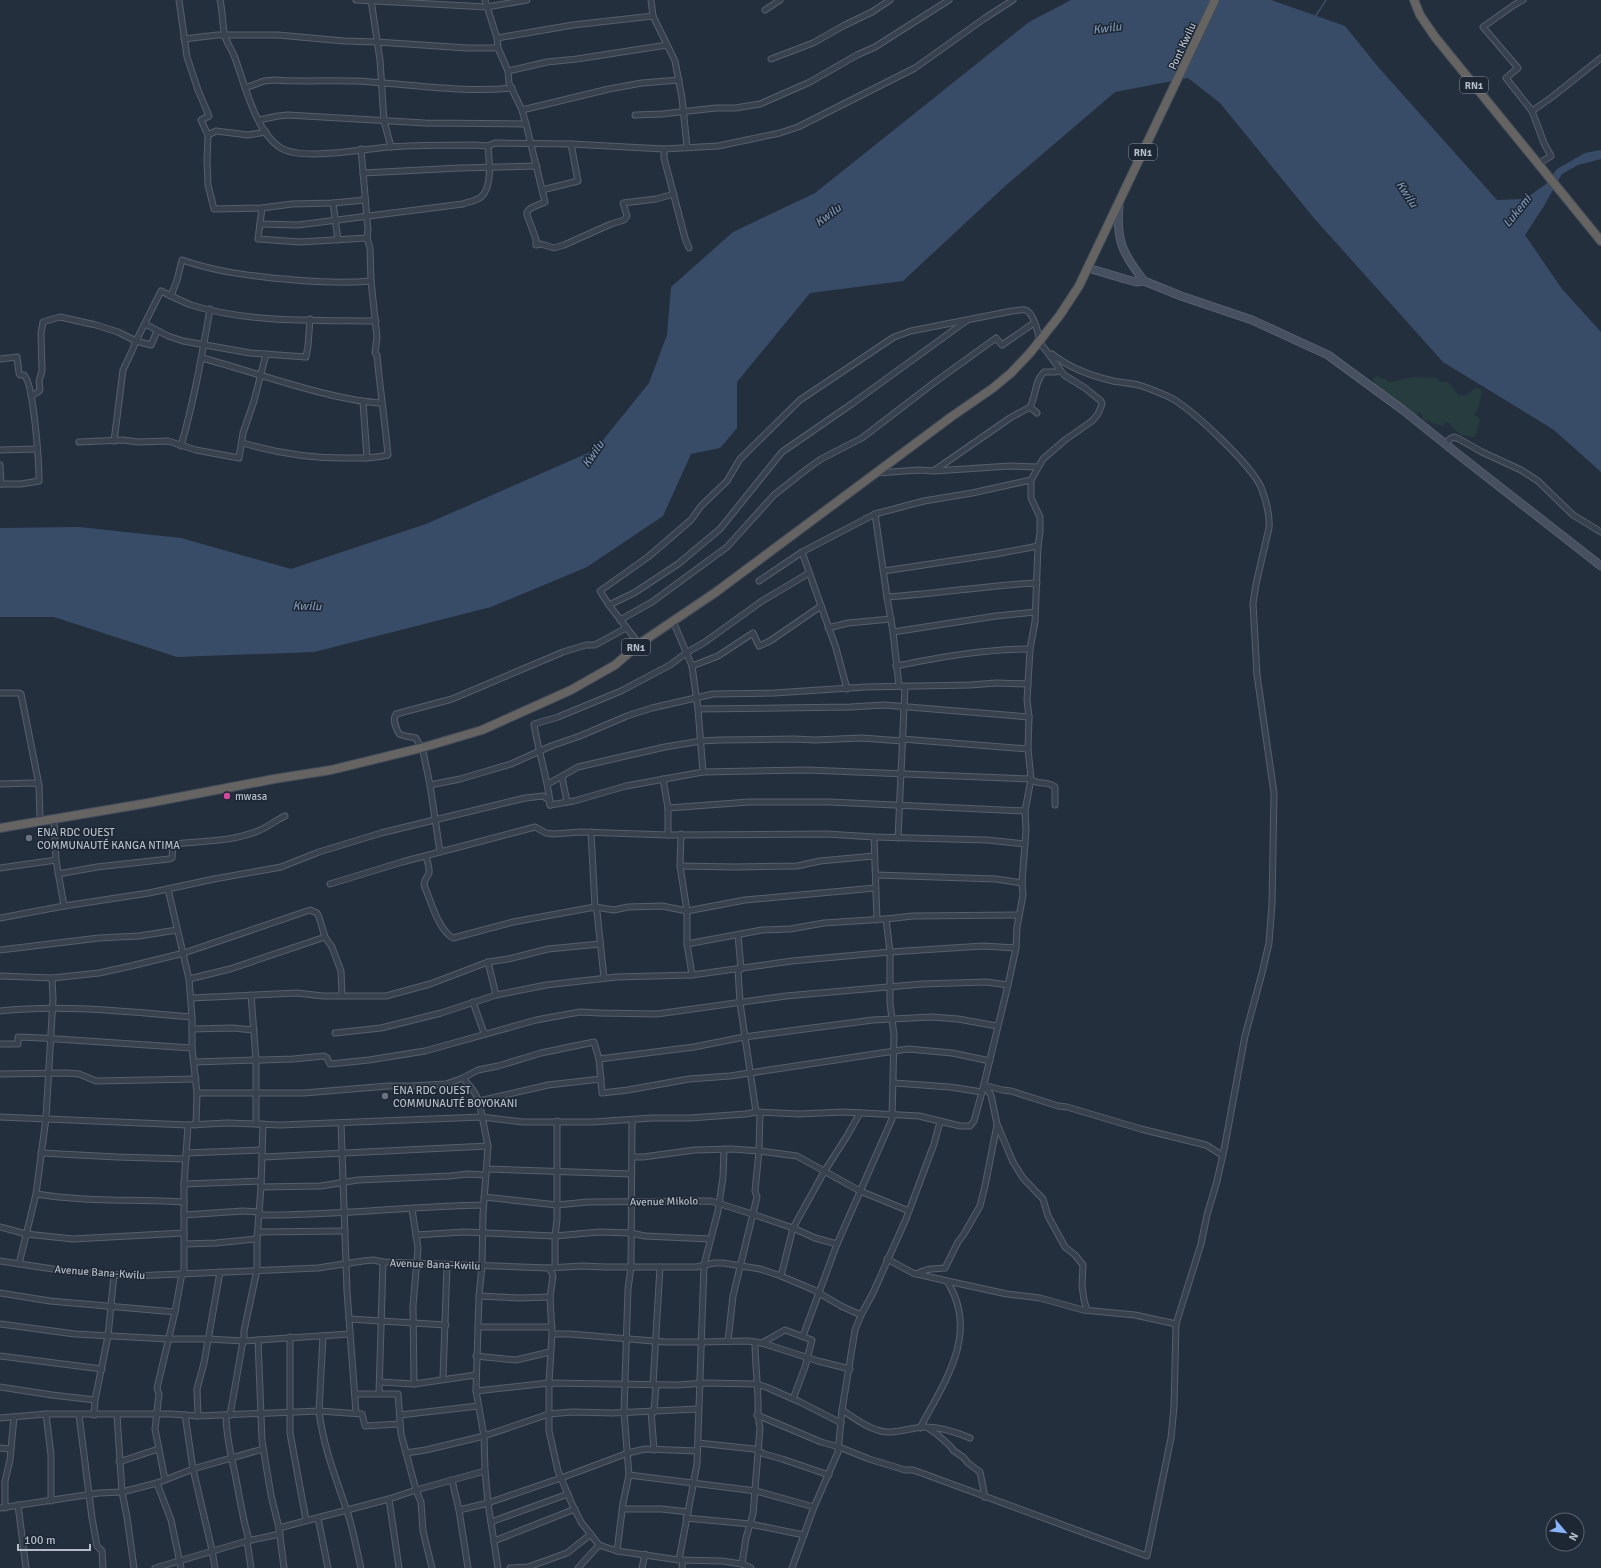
<svg xmlns="http://www.w3.org/2000/svg" width="1601" height="1568" font-family="Signika,sans-serif">
	<rect width="100%" height="100%" fill="#242f3e"/>
	<path fill="#263c3f" d="M1378,376L1390,382L1413,377L1436,378L1441,382H1447L1450,384L1458,395C1466,397 1470,392 1476,388L1480,389L1482,392L1478,409L1474,414L1480,419L1475,437L1461,435L1450,425V423L1446,422L1443,426L1423,420L1420,412L1416,415L1412,413L1374,383L1373,378Z"/>
	<polygon fill="#394c67" points="1071,0 1271,0 1345,26 1379,68 1497,200 1525,199 1546,184 1557,169 1585,153 1601,150 1601,159 1578,165 1562,174 1544,206 1525,235 1562,289 1601,332 1601,472 1554,430 1443,362 1313,217 1220,103 1188,78 1115,92 1004,187 903,281 810,293 737,382 737,428 720,448 691,454 663,516 587,567 491,607 314,652 177,657 54,617 0,617 0,528 79,527 181,538 291,569 426,524 595,450 649,383 667,335 671,287 733,232 815,193 1029,22"/>
	<g fill="none" stroke-linecap="round" stroke-linejoin="round">
		<polyline stroke="#394c67" stroke-width="1.5" points="1315,17 1326,0"/>
		<g stroke="#565f6c" stroke-width="7">
			<g id="minor">
				<polyline points="179,0 187,57 198,90 209,116 201,120 208,135 207,161 208,185 214,209 262,208 292,204 333,203 365,200"/>
				<path d="M220,0C223,12 222,25 225,36C227,44 233,51 235,58C245,85 256,133 281,148C302,161 364,149 389,147C418,145 446,145 474,145L488,146L495,143L571,144L664,149L718,146L780,133L798,127L915,68L985,18L1013,0"/>
				<polyline points="356,0 487,7 527,0"/>
				<polyline points="371,0 380,60 384,121 391,147"/>
				<polyline points="485,0 497,38 498,48 508,71 509,83 522,110 526,124 545,202 531,208 527,212 527,215 536,239 536,245 541,244 554,248 564,245 611,224 624,220 627,216 623,203 656,199 674,194"/>
				<polyline points="651,0 653,16 675,61 682,98 687,147"/>
				<polyline points="1523,0 1514,5 1483,27 1518,68 1506,78 1532,111 1544,143 1551,156 1538,164"/>
				<polyline points="765,10 780,0"/>
				<polyline points="497,38 573,25 653,16"/>
				<polyline points="184,39 217,35 278,35 344,41 377,42 467,48 498,48"/>
				<polyline points="771,59 813,43 845,25 872,12 890,0"/>
				<polyline points="508,71 547,62 577,59 667,45"/>
				<path d="M245,88L264,81L275,80C302,82 329,80 357,81C409,84 460,93 512,88"/>
				<polyline points="522,110 609,89 642,83 679,80"/>
				<polyline points="1532,111 1552,97 1601,58"/>
				<polyline points="635,115 662,114 716,108 735,108 760,104 810,82 857,55 875,47 949,0"/>
				<polyline points="259,120 278,116 288,115 425,123 526,124"/>
				<polyline points="208,135 216,131 248,135 266,132"/>
				<polyline points="664,149 664,158 685,238 689,248"/>
				<polyline points="363,173 460,168 537,166"/>
				<polyline points="542,190 578,181 571,144"/>
				<polyline points="333,203 338,240"/>
				<polyline points="262,208 258,239 300,242 367,238"/>
				<path d="M260,224L298,225L463,204C468,202 476,201 481,197C493,187 489,160 488,146"/>
				<path d="M171,296L177,280L182,260C214,271 239,274 272,278C305,281 338,284 371,281"/>
				<polyline points="145,324 168,336 183,341 250,353 306,357 308,346 310,319"/>
				<path d="M202,358C243,369 282,383 323,393C343,398 361,402 381,403"/>
				<path d="M0,359L17,357L19,373L20,375H24C34,383 39,465 39,481L21,484H0"/>
				<polyline points="31,396 38,392 40,390 39,381 42,371 41,333 43,322 60,317 96,325 118,332 136,341 151,345 157,331"/>
				<polyline points="363,402 367,458"/>
				<path d="M1037,413L1030,407C1036,396 1035,380 1044,372H1055L1059,371"/>
				<path d="M114,441L123,370L132,351L136,341L161,291C171,296 181,301 191,305C248,323 316,320 376,321"/>
				<polyline points="79,442 123,440 138,442 168,441 196,450 239,458 243,433 254,401 266,354"/>
				<path d="M243,443C280,454 315,459 354,458C365,458 377,458 388,455C385,422 380,389 377,355L375,353L377,337L371,281L370,248L367,238L368,230L361,149"/>
				<polyline points="1445,444 1450,439 1454,437 1459,439 1482,452 1521,470 1538,481 1573,515 1601,532"/>
				<path d="M181,446C194,401 202,355 210,309"/>
				<polyline points="0,450 37,449"/>
				<polyline points="0,465 1,484"/>
				<polyline points="935,470 1010,418 1030,407"/>
				<polyline points="877,473 919,470 934,471 1010,466 1037,467"/>
				<polyline points="875,514 887,597 893,632 899,686"/>
				<polyline points="802,552 836,648 847,689"/>
				<polyline points="884,571 996,554 1038,546"/>
				<polyline points="759,581 802,552 875,514 924,501 972,493 1031,480"/>
				<path d="M887,597C937,594 987,585 1037,583"/>
				<polyline points="609,605 634,593 678,564 720,529 782,452 853,403 966,321"/>
				<polyline points="620,620 652,602 727,547 774,495 807,469 821,459 862,438 935,382 996,338 1002,345 1034,323"/>
				<polyline points="673,621 692,666 698,709 703,772"/>
				<polyline points="828,628 848,623 891,619"/>
				<polyline points="893,632 996,616 1035,612"/>
				<polyline points="692,666 718,656 753,633 759,646 770,641 821,606"/>
				<path d="M896,666C941,657 985,649 1030,649"/>
				<polyline points="0,693 19,693 21,694 39,785 40,820"/>
				<polyline points="698,709 850,707 884,705 1029,717"/>
				<polyline points="902,739 1028,749"/>
				<polyline points="422,746 430,785 440,852"/>
				<path d="M421,748L416,738L405,736L399,734C396,728 392,720 396,714L452,699L563,652L586,645H595L626,628"/>
				<polyline points="562,777 567,802"/>
				<polyline points="663,779 668,808 668,835"/>
				<polyline points="0,784 33,783 39,785"/>
				<polyline points="548,784 578,767 665,747 701,741 720,740 794,739 815,740 862,738 902,741"/>
				<polyline points="430,785 460,779 511,764 551,746 580,736 627,716 652,708 713,694 774,693 865,687 970,685 996,683 1028,684"/>
				<path d="M550,802C547,776 538,751 534,724L558,717L621,691L670,665L686,653L705,642L762,601L809,573"/>
				<path d="M550,805L574,801L626,786L703,772L807,770L1031,779C1038,786 1047,780 1055,787V805"/>
				<polyline points="668,808 749,802 830,802 1025,811"/>
				<polyline points="54,819 56,860 64,906"/>
				<polyline points="591,832 595,907 597,912 604,978"/>
				<polyline points="681,834 680,866 687,911 687,944 692,975"/>
				<polyline points="874,837 877,920"/>
				<polyline points="898,838 905,686"/>
				<path d="M426,856C427,861 430,868 429,873C427,878 424,879 424,885C431,901 438,930 453,938L513,922L595,907L614,910L628,907L662,906L687,911L745,900L875,888"/>
				<polyline points="680,866 734,867 797,866 820,861 874,856"/>
				<polyline points="0,868 56,860"/>
				<path d="M58,874L97,867L169,859L172,858L173,844C201,841 231,842 258,831C268,827 276,820 285,816"/>
				<polyline points="876,875 996,879 1022,883"/>
				<polyline points="330,884 402,862 535,827 546,833 553,834 581,832 668,835 827,834 874,837 987,840 1025,844"/>
				<polyline points="168,889 189,979 192,1017 192,1048 197,1093 196,1125"/>
				<polyline points="0,918 64,906 149,893 214,879 281,867 319,852 381,833 525,798 543,796 549,800 550,805"/>
				<polyline points="738,935 741,969"/>
				<polyline points="687,944 762,930 790,929 824,923 886,919 913,916 1019,915"/>
				<polyline points="0,950 99,938 139,936 177,930"/>
				<polyline points="488,962 496,995"/>
				<polyline points="738,969 740,1003 756,1112"/>
				<polyline points="0,976 52,978 99,973 131,966 184,953 310,910 317,913 319,917 325,937 332,947 341,971 342,995"/>
				<polyline points="189,979 230,969 325,937"/>
				<polyline points="251,995 256,1060 256,1124"/>
				<polyline points="191,998 297,993 323,996 386,996 430,984 488,962 508,959 548,949 600,944"/>
				<polyline points="473,1002 484,1033"/>
				<path d="M0,1011C64,1004 129,1012 192,1017"/>
				<polyline points="192,1029 232,1028 254,1030"/>
				<polyline points="335,1033 381,1028 441,1013 496,995 546,985 616,977 692,975 792,961 890,952 983,946 1016,948"/>
				<polyline points="0,1044 18,1044 18,1037 42,1038 192,1048"/>
				<polyline points="599,1059 694,1047 744,1037 873,1020 932,1017 958,1019 997,1026"/>
				<polyline points="194,1062 293,1059 324,1056 327,1058 330,1064 369,1060 425,1051 536,1020 580,1012 600,1013 657,1014 786,996 922,984 986,982 1008,985"/>
				<polyline points="0,1074 66,1073 79,1074 96,1081 196,1079"/>
				<polyline points="463,1078 473,1090 479,1101 488,1146 483,1214 482,1266 479,1296 476,1391 484,1436 485,1471 488,1503 498,1568"/>
				<polyline points="894,1083 950,1087 982,1092"/>
				<polyline points="984,1085 991,1095 997,1124 1013,1162 1023,1178 1043,1199 1048,1216 1065,1247 1075,1255 1083,1265 1082,1286 1084,1300 1087,1310"/>
				<polyline points="984,1085 1002,1090 1011,1091 1058,1106 1067,1107 1141,1129 1206,1145 1222,1155"/>
				<polyline points="197,1093 304,1093 388,1086 411,1086 446,1084 463,1078 478,1070 498,1066 541,1053 594,1042 599,1059 602,1093 628,1090 689,1079 730,1076 908,1049 952,1053 990,1061"/>
				<polyline points="479,1101 548,1085 601,1079"/>
				<path d="M0,1117L188,1125L227,1123L280,1125L482,1117L523,1122H593L652,1118H690L746,1114L756,1112L799,1114L843,1112L919,1116L960,1126H970L974,1121L982,1092L1008,985L1016,948L1017,927L1023,895L1022,883L1026,830L1025,811L1031,779L1028,749L1029,717L1027,700L1030,649L1035,622L1038,546L1040,532V517L1031,498V480L1043,459L1065,440L1092,421L1098,414L1102,404L1101,401L1085,388L1064,375L1039,341C1039,334 1033,311 1025,310C1021,309 1016,311 1012,311L911,331L894,337L800,400L740,459L727,481L701,506L691,520L648,557L600,591L609,605L639,644"/>
				<polyline points="341,1123 347,1291 356,1413"/>
				<polyline points="41,1153 117,1157 186,1159"/>
				<polyline points="186,1153 262,1150"/>
				<polyline points="263,1157 488,1146"/>
				<polyline points="632,1157 643,1157 695,1150 732,1149 759,1151 797,1156 860,1191 909,1211"/>
				<polyline points="487,1169 631,1174"/>
				<polyline points="184,1184 261,1181"/>
				<polyline points="261,1187 321,1186 358,1180 450,1176 468,1174 486,1175"/>
				<path d="M36,1194C85,1202 135,1199 184,1202"/>
				<polyline points="484,1197 557,1205 588,1202 711,1201 752,1214 793,1228 815,1238 837,1244"/>
				<polyline points="412,1209 418,1248 413,1306 414,1384"/>
				<polyline points="184,1215 243,1211 259,1212"/>
				<path d="M259,1215C334,1216 409,1206 483,1205"/>
				<polyline points="0,1227 26,1234 73,1239 184,1233"/>
				<polyline points="258,1232 345,1231"/>
				<polyline points="416,1235 464,1232 555,1236 599,1232 631,1233 645,1236 710,1239"/>
				<polyline points="185,1244 216,1243 257,1239"/>
				<polyline points="887,1259 913,1273 947,1281 1007,1294 1040,1298 1083,1310 1135,1315 1176,1324"/>
				<polyline points="0,1261 66,1271 133,1276 318,1268 363,1261 373,1260 383,1262 548,1268 582,1266 606,1267 696,1267 714,1263 723,1263 760,1269 781,1276 814,1290 841,1306 861,1315"/>
				<polyline points="19,1264 36,1194 46,1118 53,999 52,978"/>
				<polyline points="555,1266 555,1236 557,1220 557,1121"/>
				<polyline points="548,1268 551,1271 553,1276 550,1297 552,1334 549,1383 549,1431 558,1471 572,1504 581,1522 599,1545 617,1551 679,1560 722,1561 742,1564 751,1568"/>
				<polyline points="184,1273 184,1184 188,1125"/>
				<path d="M917,1274C925,1268 935,1269 945,1268L958,1242L964,1234L980,1206L985,1186L997,1125"/>
				<polyline points="781,1276 793,1228 824,1172 847,1136 860,1113"/>
				<polyline points="0,1293 50,1301 175,1312"/>
				<polyline points="479,1296 519,1298 550,1297"/>
				<polyline points="349,1319 446,1325"/>
				<polyline points="0,1324 75,1334 168,1339 208,1339 244,1341 350,1334"/>
				<polyline points="478,1327 552,1327"/>
				<polyline points="552,1334 570,1334 665,1342 701,1342 748,1341 762,1343 818,1361 850,1369"/>
				<path d="M323,1336L319,1411C323,1445 335,1476 346,1508C353,1527 356,1548 361,1568"/>
				<polyline points="803,1336 837,1244 892,1119 894,1035 890,1003 890,952 886,919"/>
				<polyline points="290,1337 290,1433 306,1520"/>
				<polyline points="258,1340 262,1441 271,1495 279,1528 284,1568"/>
				<polyline points="244,1341 244,1331 257,1270 257,1239 261,1187 263,1124"/>
				<polyline points="728,1341 733,1296 757,1197 755,1191 759,1151 760,1113"/>
				<polyline points="762,1343 785,1330 812,1340 805,1367 793,1399"/>
				<polyline points="0,1356 102,1369"/>
				<polyline points="476,1356 516,1360 550,1352"/>
				<polyline points="443,1379 447,1265"/>
				<polyline points="381,1382 414,1384 476,1375"/>
				<polyline points="653,1385 660,1267"/>
				<polyline points="0,1387 52,1395 95,1400"/>
				<polyline points="476,1391 549,1383 677,1385 706,1383 756,1384 766,1387 800,1402 841,1423"/>
				<polyline points="379,1393 383,1262"/>
				<polyline points="355,1394 398,1394 401,1434 416,1490 421,1502 423,1531 432,1568"/>
				<path d="M842,1410C853,1417 864,1426 877,1430C891,1436 910,1427 926,1427C942,1427 956,1432 970,1438"/>
				<polyline points="651,1411 654,1450"/>
				<polyline points="654,1412 656,1385"/>
				<polyline points="46,1414 51,1455 51,1501"/>
				<polyline points="79,1415 92,1518 97,1546 102,1551 103,1568"/>
				<polyline points="94,1415 95,1400 108,1336 114,1275"/>
				<polyline points="117,1415 122,1492 127,1517 134,1568"/>
				<polyline points="185,1415 193,1469 212,1550 215,1568"/>
				<path d="M226,1415C226,1438 232,1458 236,1479C240,1500 243,1520 249,1540"/>
				<polyline points="230,1415 243,1341"/>
				<polyline points="400,1415 478,1406"/>
				<path d="M757,1415L821,1442L839,1447L869,1459L905,1470H913L927,1475L1147,1556L1171,1438L1174,1407L1176,1324L1201,1244L1207,1215L1217,1181L1224,1150L1245,1036L1262,973L1269,943L1272,904L1274,793L1257,675L1253,603L1256,584L1269,528C1270,515 1266,500 1261,487C1250,464 1196,413 1173,399C1164,394 1153,390 1142,386C1133,383 1123,383 1113,381C1092,376 1068,367 1052,354"/>
				<polyline points="198,1416 197,1389 204,1363 220,1272"/>
				<polyline points="0,1418 46,1414 171,1414 198,1416 319,1411 362,1414 365,1426 399,1424"/>
				<path d="M920,1428C945,1381 980,1333 947,1281"/>
				<polyline points="928,1428 938,1435 950,1446 954,1451 963,1457 968,1463 980,1472 985,1497"/>
				<polyline points="698,1443 754,1449 764,1454 782,1459 829,1475"/>
				<polyline points="0,1448 10,1449"/>
				<polyline points="406,1453 426,1450 484,1436 549,1414 572,1412 613,1413 698,1409"/>
				<polyline points="119,1462 158,1449"/>
				<polyline points="629,1475 756,1491 814,1507"/>
				<polyline points="165,1480 155,1429 159,1394 157,1388 175,1312 182,1273"/>
				<polyline points="452,1480 459,1510 468,1568"/>
				<polyline points="157,1483 171,1520 181,1568"/>
				<polyline points="389,1499 399,1568"/>
				<polyline points="18,1505 26,1568"/>
				<polyline points="0,1508 99,1493 122,1492 157,1483 193,1469 263,1449"/>
				<polyline points="5,1508 5,1481 10,1460 14,1417"/>
				<polyline points="623,1509 662,1509 688,1512"/>
				<polyline points="459,1510 488,1503 561,1478 628,1453 645,1449 697,1451"/>
				<polyline points="318,1518 328,1568"/>
				<polyline points="686,1518 750,1524 804,1535"/>
				<polyline points="491,1522 568,1494"/>
				<polyline points="279,1528 389,1499 416,1490 485,1471"/>
				<polyline points="247,1541 251,1568"/>
				<polyline points="494,1541 575,1509"/>
				<polyline points="617,1551 623,1503 629,1475 624,1412 628,1289 631,1267 632,1120"/>
				<polyline points="679,1560 697,1464 704,1265 718,1211 723,1177 724,1149"/>
				<path d="M742,1564L746,1538L753,1514L760,1428C758,1420 758,1413 758,1404C758,1383 755,1363 755,1342"/>
				<polyline points="155,1568 247,1541 280,1534"/>
				<polyline points="510,1568 528,1567 567,1553 591,1534"/>
				<polyline points="578,1568 599,1545"/>
				<polyline points="642,1568 645,1554"/>
				<polyline points="682,1568 683,1560"/>
				<polyline points="792,1568 814,1507 838,1452 842,1410 855,1330 861,1315 873,1293 906,1219 934,1144 940,1122"/>
			</g>
		</g>
		<g stroke="#565f6c" stroke-width="9">
			<g id="secondary">
				<path d="M1119,205C1116,240 1122,253 1144,281"/>
				<polyline points="1088,268 1125,279 1136,282 1144,281 1181,296 1252,320 1328,355 1403,410 1459,455 1601,566"/>
			</g>
		</g>
		<g stroke="#434c59" stroke-width="10">
			<g id="trunk">
				<polyline points="1414,0 1420,15 1435,37 1601,241"/>
				<polyline points="0,828 148,803 274,779 331,770 421,748 482,730 571,690 615,665 639,644 716,592 951,417 993,388 1011,373 1030,353 1060,315 1079,286 1215,0"/>
			</g>
		</g>
		<use href="#minor" stroke="#38414e" stroke-width="5"/>
		<use href="#secondary" stroke="#465061" stroke-width="7"/>
		<use href="#trunk" stroke="#656462" stroke-width="8"/>
	</g>
	<circle fill="#d1479c" stroke="#1d2633" stroke-width="1.5" cx="227" cy="796" r="4"/>
	<g fill="#6b7280" stroke="#1d2633" stroke-width="1.5">
		<circle cx="29" cy="838" r="4"/>
		<circle cx="385" cy="1096" r="4"/>
	</g>
	<g text-anchor="middle" stroke-width="3" stroke-linejoin="round" paint-order="stroke">
		<g fill="#1d2633" stroke="#878f9c" stroke-width="1">
			<rect x="1460" y="77" width="28" height="16" rx="3"/>
			<rect x="1129" y="144" width="28" height="16" rx="3"/>
			<rect x="622" y="639" width="28" height="16" rx="3"/>
		</g>
		<g font-size="10" font-weight="bold" fill="#b4bcc9">
			<text x="1474" y="89">RN1</text>
			<text x="1143" y="156">RN1</text>
			<text x="636" y="651">RN1</text>
		</g>
		<g font-size="11" fill="#b4bcc9" stroke="#1d2633">
			<text transform="translate(1182 46) rotate(-65)" y="4">Pont Kwilu</text>
			<text transform="translate(664 1201) rotate(-1)" y="4">Avenue Mikolo</text>
			<text transform="translate(435 1264) rotate(2)" y="4">Avenue Bana-Kwilu</text>
			<text transform="translate(100 1272) rotate(4)" y="4">Avenue Bana-Kwilu</text>
		</g>
		<g font-size="11" fill="#b4bcc9" stroke="#1d2633" text-anchor="start">
			<text x="235" y="800">mwasa</text>
			<text x="37" y="836">ENA RDC OUEST<tspan x="37" dy="13">COMMUNAUTÉ KANGA NTIMA</tspan></text>
			<text x="393" y="1094">ENA RDC OUEST<tspan x="393" dy="13">COMMUNAUTÉ BOYOKANI</tspan></text>
		</g>
		<g font-size="12" font-style="italic" fill="#7c92b1" stroke="#1d2633">
			<text transform="translate(1107 28) rotate(-7)" y="4">Kwilu</text>
			<text transform="translate(1407 194) rotate(57)" y="4">Kwilu</text>
			<text transform="translate(1517 211) rotate(-51)" y="4">Lukemi</text>
			<text transform="translate(828 215) rotate(-37)" y="4">Kwilu</text>
			<text transform="translate(593 454) rotate(-55)" y="4">Kwilu</text>
			<text transform="translate(307 606) rotate(1)" y="4">Kwilu</text>
		</g>
	</g>
	<g transform="translate(1565 1532) rotate(118)"><circle r="19" fill="#1d2633" stroke="#59626f"/>
	<path d="M0-3L7 15L0 10L-7 15Z" fill="#8ab4f8"/>
	<text y="-6" font-size="11" font-weight="bold" text-anchor="middle" fill="#b4bcc9">N</text>
	</g>
	<path d="M18 1544v6h72v-6" fill="none" stroke="#b4bcc9" stroke-width="2"/>
	<text x="24" y="1544" font-size="12" fill="#b4bcc9" stroke="#1d2633" stroke-width="3" paint-order="stroke">100 m</text>
</svg>
